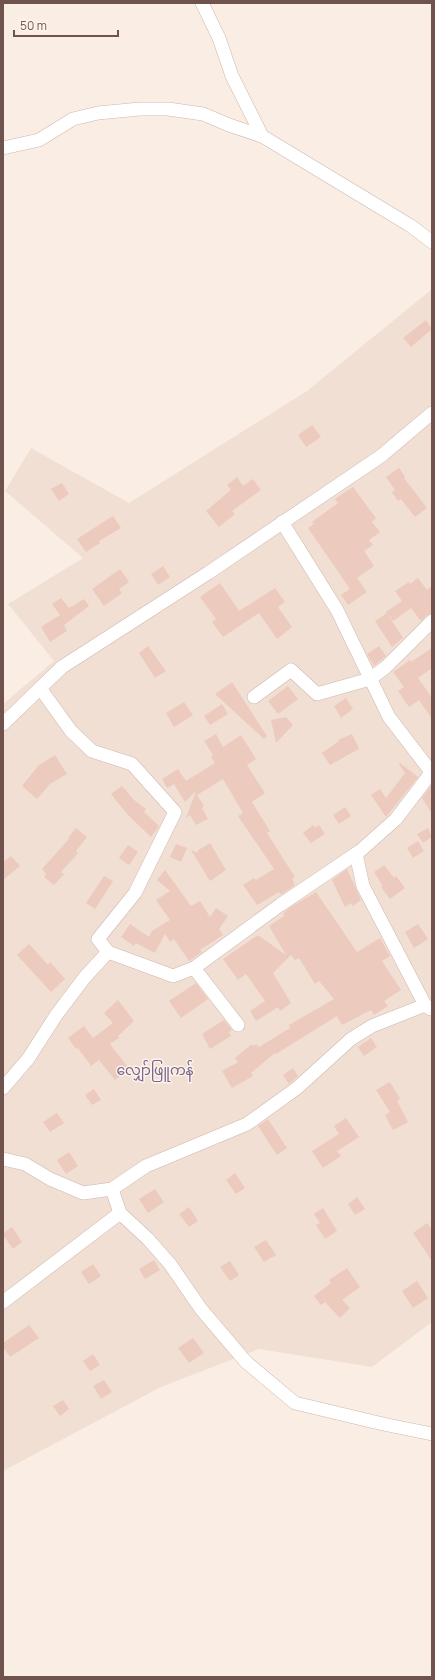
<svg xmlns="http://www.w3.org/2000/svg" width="435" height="1680" font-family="Manrope,'Noto Sans Myanmar',sans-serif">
	<rect width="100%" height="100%" fill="#faeee4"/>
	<polygon fill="#f1dfd3" points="432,289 432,1322 372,1367 259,1349 161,1387 3,1471 3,704 54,661 8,604 83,558 5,491 31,448 129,503 307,391"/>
	<g fill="#edcabe">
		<polygon points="426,320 432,329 411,347 403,338"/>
		<polygon points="312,425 321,437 306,447 298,435"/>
		<polygon points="399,468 405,477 404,478 427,508 415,517 401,499 398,501 392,492 395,490 386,477"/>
		<polygon points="237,477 243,486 253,479 261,490 232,511 235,514 219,527 206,511 231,490 227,485"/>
		<polygon points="62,483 69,494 59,501 51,489"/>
		<polygon points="353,487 376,518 372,522 380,532 369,540 373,545 364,551 374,566 357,578 367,592 348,605 341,595 350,589 308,528 314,524 312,522 338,503 335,499"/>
		<polygon points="113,516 121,528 99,541 100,543 86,552 77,539"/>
		<polygon points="163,566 170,577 158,585 151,574"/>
		<polygon points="120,569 129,582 119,589 122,593 104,606 92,589"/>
		<polygon points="418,578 427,590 432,586 432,613 427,615 421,621 411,608 393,621 386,612 402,601 395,591 409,582 410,584"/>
		<polygon points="220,583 239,611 275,588 285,602 278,607 292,627 277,639 259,613 223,637 212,622 216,619 200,597"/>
		<polygon points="61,598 69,608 84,599 89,606 64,625 67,631 50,642 41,627 60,615 52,604"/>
		<polygon points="387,613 403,638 392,647 375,621"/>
		<polygon points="148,646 166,671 155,678 139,653"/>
		<polygon points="379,646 386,656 374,666 367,654"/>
		<polygon points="432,648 432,668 418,678 432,698 432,719 419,700 409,707 398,691 404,687 393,672 410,660 411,662"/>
		<polygon points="232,682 267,736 264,739 215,694"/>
		<polygon points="288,686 298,699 278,714 268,701"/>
		<polygon points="346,698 353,709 341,718 334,706"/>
		<polygon points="184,702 193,715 174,727 166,713"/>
		<polygon points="222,704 228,714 210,725 204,716"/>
		<polygon points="286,717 293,725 276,743 271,720"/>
		<polygon points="216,734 223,747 241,735 256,759 247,765 265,793 252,802 270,831 267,833 295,877 292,879 295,885 281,895 279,892 257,905 243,885 254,878 256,880 274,869 238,816 243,813 223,779 197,795 204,806 202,808 208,819 196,825 190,815 186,818 196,791 185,802 174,784 167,788 162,779 178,769 186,781 215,763 211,757 213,755 204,741"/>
		<polygon points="352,734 359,749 330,765 322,753 339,741 338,740"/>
		<polygon points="55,755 67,774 50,784 37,799 22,786 39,765"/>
		<polygon points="400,763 418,777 386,817 371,795 380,789 386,798 405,773 399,764"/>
		<polygon points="122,786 134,800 146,809 144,812 159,826 151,837 127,814 111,794"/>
		<polygon points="431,786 432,787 432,814 422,798"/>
		<polygon points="345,807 351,816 339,824 333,815"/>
		<polygon points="313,825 315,828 319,825 325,834 311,843 303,833"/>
		<polygon points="76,828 87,837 76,851 78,853 61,872 64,874 54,885 44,877 46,874 42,869 69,839 68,838"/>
		<polygon points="428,828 432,837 423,843 417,834"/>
		<polygon points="418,841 424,851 413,858 407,848"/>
		<polygon points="210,843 226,870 210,881 191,850 198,853 197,851"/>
		<polygon points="176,844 187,848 181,862 170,857"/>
		<polygon points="128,845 138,852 129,865 119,858"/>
		<polygon points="11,856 20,866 3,880 3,862"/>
		<polygon points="384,865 394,878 396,876 405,888 390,899 381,887 383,886 374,872"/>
		<polygon points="347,869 361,900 353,906 351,903 345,907 332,880"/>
		<polygon points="165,870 191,906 200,901 210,917 216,908 228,916 219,929 223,935 200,950 202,952 189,961 174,939 170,942 165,934 155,953 136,943 134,946 121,937 130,924 149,937 152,931 170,920 156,900 170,891 157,880"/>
		<polygon points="104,876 113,881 95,909 86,903"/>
		<polygon points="316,892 357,952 380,938 390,956 382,961 401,990 384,1001 388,1006 374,1015 371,1010 342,1025 337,1016 276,1054 275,1053 251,1073 253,1076 232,1088 222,1071 238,1062 235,1058 252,1044 253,1046 256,1044 259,1047 290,1028 289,1025 334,999 319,981 315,984 299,958 295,960 291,955 273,973 291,1003 280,1011 278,1007 256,1021 250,1011 265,1001 246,974 238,980 223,959 258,935 286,955 269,926 284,916 283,914 289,908"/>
		<polygon points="418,924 428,939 414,948 405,932"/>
		<polygon points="29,944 48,965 50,962 65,979 51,992 17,955"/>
		<polygon points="196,983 208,999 181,1018 169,1001"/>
		<polygon points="118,1000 134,1021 118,1036 119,1038 110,1044 129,1069 115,1080 99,1060 91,1066 78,1048 76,1049 68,1038 84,1026 93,1038 113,1023 104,1013"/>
		<polygon points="224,1020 232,1030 229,1032 231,1036 210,1049 202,1034"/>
		<polygon points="371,1038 377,1047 364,1056 358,1047"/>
		<polygon points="293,1068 298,1076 289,1084 283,1075"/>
		<polygon points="390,1082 400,1099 397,1101 408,1122 393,1130 385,1115 390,1112 376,1090"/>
		<polygon points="94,1089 101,1100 92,1105 85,1095"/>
		<polygon points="57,1113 64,1123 50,1132 43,1122"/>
		<polygon points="346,1118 359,1137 337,1151 341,1156 323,1168 312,1151 339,1134 334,1126"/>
		<polygon points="268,1119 287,1148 277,1155 258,1126"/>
		<polygon points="69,1152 78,1166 66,1174 57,1160"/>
		<polygon points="235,1173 245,1188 236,1194 226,1180"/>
		<polygon points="155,1189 164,1202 148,1213 139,1199"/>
		<polygon points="357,1197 365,1209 355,1215 348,1204"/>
		<polygon points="189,1207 198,1221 189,1227 179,1214"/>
		<polygon points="323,1208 337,1231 325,1239 316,1225 320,1223 314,1214"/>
		<polygon points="427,1223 432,1230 432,1261 413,1233"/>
		<polygon points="12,1227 22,1242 13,1249 3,1235 3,1233"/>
		<polygon points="266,1240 276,1255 264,1262 254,1247"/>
		<polygon points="154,1260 160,1270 145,1279 139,1269"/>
		<polygon points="230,1261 239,1275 230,1281 220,1267"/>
		<polygon points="93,1264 101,1276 89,1284 81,1272"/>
		<polygon points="347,1268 360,1287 342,1300 350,1308 340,1318 325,1302 321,1305 314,1296 331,1283 329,1280"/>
		<polygon points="417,1281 428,1298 413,1308 402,1291"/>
		<polygon points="29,1325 39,1338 10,1357 3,1347 3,1343"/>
		<polygon points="193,1338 204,1353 189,1363 178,1348"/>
		<polygon points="93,1354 100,1365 90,1371 83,1361"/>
		<polygon points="104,1380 112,1392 101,1399 93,1386"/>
		<polygon points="63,1400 69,1409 60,1416 53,1406"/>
	</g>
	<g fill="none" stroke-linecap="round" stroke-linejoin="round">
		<g stroke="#cdb7ae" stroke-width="14">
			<g id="street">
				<polyline points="202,3 219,38 232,76 262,136 411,226 432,242"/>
				<polyline points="3,148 39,140 73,119 98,113 140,109 168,109 203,114 229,125 262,136"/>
				<polyline points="282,522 337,610 389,717 432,773"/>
				<polyline points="40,688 71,731 92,751 132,764 175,812 135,893 98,939 108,952"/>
				<polyline points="254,697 291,670 317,694 370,679 386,667 432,621"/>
				<polyline points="3,724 62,667 208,573 381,456 432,413"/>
				<polyline points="356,854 363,886 425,1005 431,1009"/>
				<polyline points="238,1025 194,968 280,905 360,851 396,819 431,773"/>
				<polyline points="3,1088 28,1059 57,1014 85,977 108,952 173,976 194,968"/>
				<polyline points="3,1159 25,1164 50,1179 83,1193 112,1189 146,1166 247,1124 297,1088 351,1039 372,1026 425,1005"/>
				<polyline points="120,1213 148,1239 170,1264 201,1309 246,1362 295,1403 383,1424 432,1434"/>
				<polyline points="3,1302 120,1213 112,1189"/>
			</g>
		</g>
		<use href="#street" stroke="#fff" stroke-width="13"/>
	</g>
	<g text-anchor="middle" stroke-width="3" stroke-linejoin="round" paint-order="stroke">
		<g font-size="14" fill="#79648c" stroke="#fdf3ea">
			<text x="155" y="1075">လျှော်ဖြူကန်</text>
		</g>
	</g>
	<rect width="435" height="1680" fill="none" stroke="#70534c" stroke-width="8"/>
	<path d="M14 30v6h104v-6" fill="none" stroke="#70534c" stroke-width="2"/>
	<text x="20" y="30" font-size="12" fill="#70534c" stroke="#fdf3ea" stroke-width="3" paint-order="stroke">50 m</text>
</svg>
